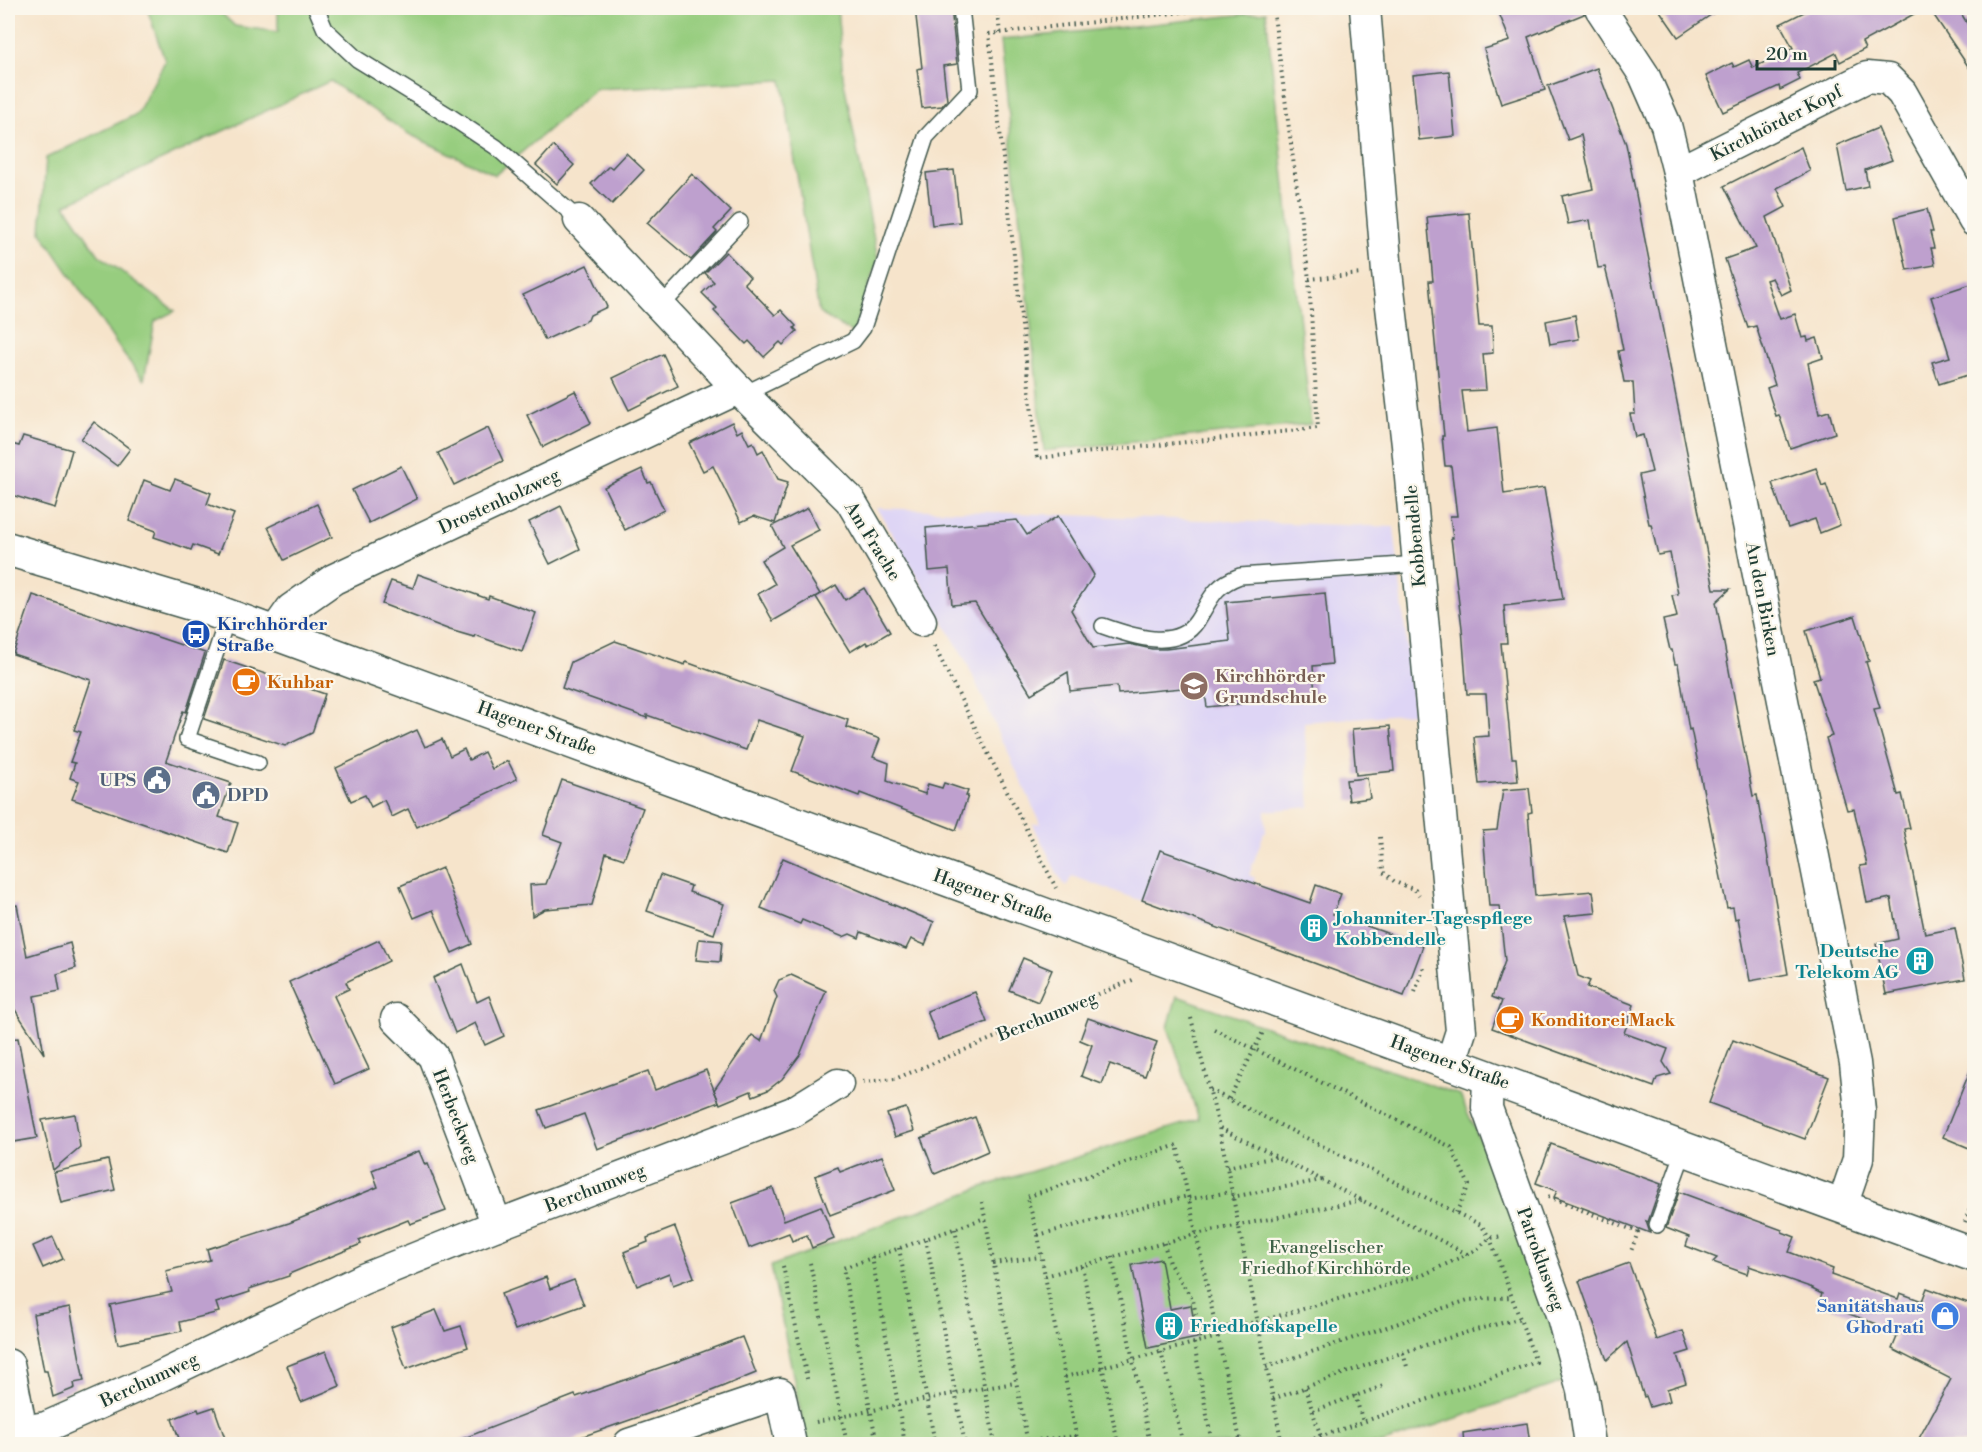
<svg xmlns="http://www.w3.org/2000/svg" width="1982" height="1452" font-family="'Libre Bodoni',serif">
	<rect width="100%" height="100%" fill="#fbf7ec"/>
	<filter id="ink" filterUnits="userSpaceOnUse"><feTurbulence type="fractalNoise" baseFrequency=".0167" numOctaves="2"/><feDisplacementMap in="SourceGraphic" scale="12" xChannelSelector="R" yChannelSelector="G"/><feConvolveMatrix kernelMatrix="1 2 1 2 8 2 1 2 1" color-interpolation-filters="sRGB"/></filter>
	<filter id="wash" filterUnits="userSpaceOnUse"><feTurbulence type="fractalNoise" baseFrequency=".008" numOctaves="4" result="noise"/><feDisplacementMap in="SourceGraphic" scale="24" xChannelSelector="R" yChannelSelector="G"/><feGaussianBlur stdDeviation="1.35" result="paint"/><feColorMatrix in="noise" values="0 0 0 0 0 0 0 0 0 0 0 0 0 0 0 0 0 1.4 0 .05"/><feComposite in="paint" operator="in"/></filter>
	<g filter="url(#wash)">
		<rect width="100%" height="100%" fill="#f6e4cb"/>
		<polygon fill="#ded5f5" points="877,508 1394,527 1414,713 1304,722 1310,807 1265,811 1266,833 1264,833 1249,875 1255,878 1235,934 1072,876 1066,887 1057,873 1033,824 1041,824 965,659"/>
		<g fill="#97cd7f" stroke="#5b855a" stroke-width="1.5">
			<polygon points="147,8 216,8 235,26 278,32 278,8 837,8 843,77 878,260 853,333 819,313 782,80 596,89 495,175 409,134 330,81 65,205 99,255 175,311 155,321 144,380 124,355 41,232 46,158 137,114 165,61"/>
			<polygon points="1266,12 1311,424 1044,451 1001,40"/>
			<polygon points="1177,996 1460,1095 1519,1230 1571,1379 1381,1444 807,1444 771,1266 985,1186 1199,1119 1168,1027"/>
		</g>
		<g id="blocks">
			<g fill="#bea0ce">
				<polygon points="915,8 951,8 957,64 943,66 947,100 942,106 922,108 917,69 922,68"/>
				<polygon points="1497,8 1583,8 1584,14 1528,37 1545,90 1501,104 1484,49 1510,41"/>
				<polygon points="1658,8 1721,8 1678,37"/>
				<polygon points="1812,8 1925,8 1862,42 1865,49 1840,62 1836,53 1797,73 1800,80 1780,90 1779,86 1723,112 1706,76 1732,63 1734,67 1749,60 1753,68 1793,48 1780,24"/>
				<polygon points="1929,8 1958,8 1974,35 1974,75"/>
				<polygon points="1597,68 1626,144 1714,589 1730,589 1716,602 1753,796 1757,795 1788,974 1750,981 1738,918 1735,919 1733,907 1727,908 1691,729 1689,730 1678,664 1675,664 1672,650 1670,650 1663,620 1677,617 1672,595 1678,594 1670,553 1658,555 1651,524 1649,524 1639,475 1652,472 1643,435 1635,437 1630,414 1635,414 1633,382 1624,382 1618,351 1623,350 1612,295 1605,267 1598,268 1590,220 1568,224 1562,196 1593,189 1581,135 1568,140 1548,86"/>
				<polygon points="1449,71 1455,136 1419,140 1413,75"/>
				<polygon points="1878,128 1892,160 1865,170 1868,186 1846,191 1837,145"/>
				<polygon points="553,146 574,165 557,184 536,165"/>
				<polygon points="1801,147 1810,171 1777,188 1786,207 1767,217 1791,290 1781,295 1772,278 1766,280 1780,319 1795,314 1802,338 1807,337 1808,341 1817,338 1823,358 1808,363 1819,414 1829,411 1835,433 1790,448 1779,415 1776,416 1767,388 1775,385 1756,326 1748,328 1725,259 1756,248 1724,186"/>
				<polygon points="626,153 644,170 612,204 591,184 609,166 612,168"/>
				<polygon points="954,170 960,222 932,225 926,173"/>
				<polygon points="692,174 731,211 714,229 717,232 691,260 647,223"/>
				<polygon points="1927,209 1933,232 1930,232 1934,248 1931,248 1935,265 1907,270 1895,217"/>
				<polygon points="1469,213 1479,326 1492,326 1493,353 1483,354 1486,390 1462,391 1467,432 1497,428 1504,494 1544,488 1563,599 1504,606 1507,643 1501,643 1512,758 1516,758 1518,781 1479,784 1474,737 1489,736 1486,694 1467,694 1462,628 1451,538 1453,538 1450,516 1457,516 1451,466 1445,466 1442,436 1444,436 1429,281 1433,281 1427,217"/>
				<polygon points="726,252 750,277 744,283 775,315 781,310 796,326 794,328 797,331 783,345 780,342 764,357 749,341 746,344 714,311 717,308 702,293 714,282 705,273"/>
				<polygon points="587,265 607,307 590,315 588,320 545,340 523,295"/>
				<polygon points="1971,284 1974,296 1974,373 1939,384 1932,362 1950,357 1931,297"/>
				<polygon points="1575,315 1579,339 1550,344 1546,321"/>
				<polygon points="663,354 678,386 629,410 613,378"/>
				<polygon points="575,391 591,423 543,447 527,415"/>
				<polygon points="94,422 130,449 117,466 81,439"/>
				<polygon points="732,422 737,433 742,430 749,444 753,442 758,453 763,450 778,479 788,482 775,523 754,516 741,522 713,466 703,471 689,443"/>
				<polygon points="488,428 503,461 454,485 438,453"/>
				<polygon points="23,436 72,450 55,508 8,494 8,443 19,446"/>
				<polygon points="401,466 417,499 369,523 352,490"/>
				<polygon points="1816,468 1822,486 1826,484 1840,525 1820,533 1815,519 1788,528 1772,483"/>
				<polygon points="642,469 648,483 651,482 664,510 625,530 604,487"/>
				<polygon points="175,479 211,493 207,504 234,514 218,554 193,545 191,550 166,541 154,537 156,531 129,521 144,480 170,490"/>
				<polygon points="317,504 332,537 284,560 268,527"/>
				<polygon points="561,506 580,549 550,564 529,522"/>
				<polygon points="808,508 819,530 790,545 820,594 773,621 758,594 775,584 761,560 783,547 772,526"/>
				<polygon points="1058,516 1094,575 1071,610 1093,648 1129,644 1152,649 1166,649 1230,641 1226,602 1325,593 1332,664 1313,666 1315,696 1207,707 1204,686 1118,694 1117,686 1070,691 1068,672 1031,694 975,603 952,605 949,569 929,571 926,528 1017,520 1027,535"/>
				<polygon points="418,574 488,599 489,596 536,613 522,652 475,635 474,637 450,630 382,604 391,581 413,588"/>
				<polygon points="836,585 845,600 864,588 890,632 868,645 866,642 850,652 816,597"/>
				<polygon points="33,595 205,653 186,712 183,711 166,761 231,783 219,817 238,823 228,853 72,799 79,781 70,778 75,763 70,762 81,732 74,730 91,680 13,654"/>
				<polygon points="1855,616 1869,661 1866,662 1880,708 1874,709 1898,795 1902,794 1910,828 1904,829 1925,934 1955,928 1965,979 1886,994 1876,944 1898,939 1891,898 1867,903 1860,866 1867,865 1854,809 1847,810 1826,738 1832,736 1813,679 1820,677 1806,631"/>
				<polygon points="615,641 685,665 686,662 848,720 846,727 880,739 873,757 889,763 887,781 925,794 928,784 942,788 944,783 968,791 966,796 968,796 956,830 860,793 859,796 792,771 805,736 757,720 746,750 647,715 647,718 562,688 571,662"/>
				<polygon points="224,660 325,694 312,733 285,746 204,719"/>
				<polygon points="1390,726 1394,771 1356,775 1352,729"/>
				<polygon points="417,730 425,747 442,739 450,756 464,749 469,760 484,752 492,769 508,761 517,779 417,827 408,809 392,817 384,800 371,807 365,795 351,801 336,768"/>
				<polygon points="1367,778 1370,798 1349,801 1346,780"/>
				<polygon points="562,780 643,808 624,859 606,853 592,905 545,909 532,916 530,885 546,884 562,842 543,835"/>
				<polygon points="1529,788 1532,812 1528,813 1535,896 1593,891 1596,913 1564,916 1578,976 1590,981 1587,987 1634,1005 1624,1033 1668,1049 1663,1062 1671,1074 1657,1078 1654,1087 1492,1028 1502,1001 1492,997 1505,961 1499,906 1489,906 1483,831 1497,830 1503,790"/>
				<polygon points="1160,850 1310,903 1316,885 1341,894 1333,914 1423,946 1404,996 1142,900"/>
				<polygon points="783,858 934,922 925,945 911,939 906,949 861,932 859,938 850,934 843,937 802,920 800,924 761,908"/>
				<polygon points="442,868 472,944 452,953 433,910 414,918 400,886"/>
				<polygon points="660,875 691,886 689,892 724,904 714,934 647,911"/>
				<polygon points="17,905 27,956 70,943 76,968 57,974 60,991 34,996 44,1054 8,999 8,906"/>
				<polygon points="699,939 722,941 720,962 696,960"/>
				<polygon points="379,940 389,961 346,982 349,989 334,996 369,1069 335,1084 289,982"/>
				<polygon points="1023,958 1052,970 1038,1002 1009,990"/>
				<polygon points="463,964 477,1002 489,996 504,1036 485,1045 475,1023 455,1033 433,978"/>
				<polygon points="791,975 826,991 800,1055 782,1079 768,1090 753,1096 751,1091 720,1104 714,1090 752,1035 761,1041 777,997 774,991 779,980"/>
				<polygon points="975,992 987,1022 938,1040 927,1011"/>
				<polygon points="1088,1018 1157,1042 1145,1076 1110,1064 1102,1084 1081,1076 1092,1045 1080,1040"/>
				<polygon points="18,1038 37,1138 8,1143 8,1039"/>
				<polygon points="1733,1040 1829,1077 1805,1139 1709,1103"/>
				<polygon points="1974,1061 1974,1150 1943,1137"/>
				<polygon points="706,1070 719,1102 597,1149 584,1114 546,1128 539,1110 648,1071 655,1090"/>
				<polygon points="906,1108 914,1131 895,1137 887,1114"/>
				<polygon points="75,1114 80,1147 53,1170 42,1120"/>
				<polygon points="975,1117 988,1151 935,1174 921,1138"/>
				<polygon points="1551,1144 1661,1184 1648,1222 1646,1221 1650,1233 1554,1197 1557,1191 1536,1183"/>
				<polygon points="419,1151 425,1165 428,1164 446,1211 410,1224 408,1220 359,1240 361,1244 289,1274 289,1276 249,1289 250,1292 216,1303 219,1312 180,1322 182,1331 118,1344 110,1305 172,1292 166,1271 210,1260 207,1249 289,1223 378,1187 372,1170"/>
				<polygon points="882,1156 895,1190 830,1215 815,1176 838,1167 840,1172"/>
				<polygon points="108,1160 115,1190 61,1203 54,1172"/>
				<polygon points="773,1188 784,1220 821,1206 834,1239 812,1248 807,1235 792,1241 789,1233 749,1248 732,1203"/>
				<polygon points="1679,1192 1782,1230 1782,1232 1795,1237 1789,1252 1833,1269 1831,1275 1898,1299 1900,1293 1922,1301 1927,1288 1974,1305 1974,1444 1916,1444 1951,1379 1892,1349 1897,1337 1875,1328 1877,1324 1819,1303 1822,1294 1812,1289 1813,1288 1749,1266 1747,1274 1713,1262 1717,1258 1686,1246 1689,1237 1666,1228"/>
				<polygon points="675,1227 694,1277 673,1285 669,1273 637,1286 624,1252 648,1242 647,1238"/>
				<polygon points="53,1237 63,1259 43,1268 33,1246"/>
				<polygon points="1161,1259 1170,1309 1191,1305 1197,1338 1148,1348 1132,1265"/>
				<polygon points="1629,1263 1657,1340 1683,1331 1690,1351 1677,1355 1686,1383 1667,1389 1670,1401 1650,1407 1646,1396 1644,1397 1627,1342 1607,1360 1579,1281"/>
				<polygon points="546,1277 550,1289 574,1280 584,1305 515,1330 501,1294"/>
				<polygon points="70,1307 84,1381 74,1383 75,1388 53,1397 47,1371 44,1371 33,1314"/>
				<polygon points="436,1310 445,1331 461,1326 468,1347 406,1369 391,1327"/>
				<polygon points="742,1337 756,1373 699,1396 561,1444 449,1444 575,1395 576,1397 676,1362"/>
				<polygon points="326,1351 340,1386 301,1402 287,1366"/>
				<polygon points="214,1407 227,1444 181,1444 172,1419 198,1409 199,1412"/>
				<polygon points="1527,1423 1530,1444 1464,1444 1463,1433"/>
			</g>
		</g>
	</g>
	<g filter="url(#ink)">
		<use href="#blocks" fill-opacity="0" stroke="#3f564b" stroke-width="1.5"/>
		<g fill="none" stroke-linecap="round" stroke-linejoin="round">
			<g stroke="#3f564b" stroke-width="18">
				<g id="service">
					<polyline points="316,8 325,29 357,59 451,117 496,147 579,220"/>
					<polyline points="660,307 740,222"/>
					<polyline points="744,394 853,341 863,328 926,137 970,90 961,8"/>
					<polyline points="228,616 187,739 258,763"/>
					<path d="M1103,626C1131,636 1177,652 1197,621C1211,599 1213,586 1240,576L1418,564"/>
					<polyline points="1657,1225 1685,1148"/>
				</g>
			</g>
			<g stroke="#3f564b" stroke-width="33">
				<g id="minor">
					<polyline points="1365,8 1387,272 1407,445 1461,1031 1451,1062"/>
					<polyline points="1600,8 1644,75 1666,125 1678,172 1855,1063 1860,1111 1858,1159 1842,1206"/>
					<polyline points="1678,172 1867,77 1888,79 1902,93 1974,221"/>
					<polyline points="579,220 738,389 850,500 921,621"/>
					<polyline points="274,633 291,609 334,579 738,389"/>
					<polyline points="396,1019 433,1056 497,1225"/>
					<polyline points="1488,1076 1487,1108 1562,1317 1582,1390 1590,1444"/>
					<polyline points="21,1431 46,1427 155,1379 363,1279 497,1225 793,1112 838,1084"/>
					<polyline points="629,1444 780,1393 791,1444"/>
				</g>
			</g>
			<g stroke="#3f564b" stroke-width="36">
				<g id="secondary">
					<polyline points="8,549 206,608 1974,1255"/>
					<polyline points="8,1366 23,1444"/>
				</g>
			</g>
			<g stroke="#3f564b" stroke-width="4" stroke-dasharray="1.5 4.5" stroke-linecap="butt">
				<polyline points="997,8 1000,33"/>
				<polyline points="1217,8 989,34 1037,458 1318,428 1309,279 1273,8"/>
				<polyline points="1309,279 1361,274"/>
				<polyline points="934,646 1056,888"/>
				<polyline points="1380,837 1383,872 1395,882 1415,890 1419,895"/>
				<polyline points="1415,992 1425,964"/>
				<polyline points="1191,1018 1219,1127 1282,1444"/>
				<polyline points="1214,1029 1451,1147 1469,1185 1456,1213"/>
				<polyline points="863,1082 895,1079 1135,979"/>
				<polyline points="1210,1090 1481,1225 1490,1238 1536,1362 1299,1444"/>
				<polyline points="1229,1099 1264,1030"/>
				<polyline points="1220,1128 1467,1254"/>
				<polyline points="1227,1167 1276,1157"/>
				<polyline points="1232,1197 1322,1180"/>
				<polyline points="1548,1197 1638,1232 1630,1254"/>
				<polyline points="1189,1199 1231,1192"/>
				<polyline points="982,1202 1028,1444"/>
				<polyline points="1965,1222 1974,1196"/>
				<polyline points="955,1229 995,1444"/>
				<polyline points="1038,1235 1188,1196"/>
				<polyline points="926,1239 965,1444"/>
				<polyline points="1164,1243 1169,1263 1193,1300 1201,1341"/>
				<polyline points="899,1248 935,1444"/>
				<polyline points="872,1257 905,1444"/>
				<polyline points="1112,1257 1150,1444"/>
				<polyline points="810,1263 847,1444"/>
				<polyline points="993,1263 1041,1257"/>
				<polyline points="783,1266 808,1383"/>
				<polyline points="1082,1266 1118,1444"/>
				<polyline points="1045,1276 1078,1444"/>
				<polyline points="1215,1329 1257,1322 1423,1275 1476,1250 1490,1238 1503,1236"/>
				<polyline points="1194,1343 1212,1444"/>
				<polyline points="1161,1352 1183,1444"/>
				<polyline points="1403,1353 1408,1370"/>
				<polyline points="1266,1367 1468,1300 1512,1297"/>
				<polyline points="1065,1377 1217,1337"/>
				<polyline points="1305,1388 1321,1437"/>
				<polyline points="1355,1395 1363,1422"/>
				<path d="M1273,1399C1354,1370 1435,1338 1519,1319"/>
				<polyline points="1313,1411 1383,1386"/>
				<polyline points="816,1422 956,1393 1015,1383"/>
				<polyline points="1027,1441 1077,1436"/>
				<polyline points="877,1444 843,1268 985,1218"/>
				<path d="M1241,1444C1223,1363 1206,1281 1189,1199L1188,1196L1177,1145L1027,1197L1038,1235L1045,1276L1196,1234L1362,1200"/>
			</g>
			<use href="#service" stroke="#fff" stroke-width="15"/>
			<use href="#minor" stroke="#fff" stroke-width="30"/>
			<use href="#secondary" stroke="#fff" stroke-width="33"/>
		</g>
	</g>
	<defs>
		<g id="bus-disc" transform="scale(1.5)"><circle r="9.5" fill="#1a4fb4" stroke="#fbf7ec"/><path d="M-5-6H5V4H4V6H2V4H-2V6H-4V4H-5ZM-3.5-4V0h7V-4ZM-3.5 1.2v1.5H-2V1.2ZM2 1.2v1.5H3.5V1.2Z" fill="#fff"/></g>
		<g id="cafe-disc" transform="scale(1.5)"><circle r="9.5" fill="#e8710a" stroke="#fbf7ec"/><path d="M-5.5-4.5H6V0H3Q3 3.5 0 3.5H-2.5Q-5.5 3.5-5.5 0ZM3-3.2v2h1.7v-2ZM-6 4.5H4V6H-6Z" fill="#fff"/></g>
		<g id="school-disc" transform="scale(1.5)"><circle r="9.5" fill="#8d6e63" stroke="#fbf7ec"/><path d="M0-5L7-2L0 1L-7-2ZM-4 1L0 2.5L4 1V4Q0 6-4 4Z" fill="#fff"/></g>
		<g id="civic-disc" transform="scale(1.5)"><circle r="9.5" fill="#5c6f8a" stroke="#fbf7ec"/><path d="M-.6-6.5H3V-4.5H.6V-3L4-1V1h2V6H-6V1h2V-1L-.6-3ZM-1.2 2.5V6h2.4V2.5Z" fill="#fff"/></g>
		<g id="building-disc" transform="scale(1.5)"><circle r="9.5" fill="#0f9aa8" stroke="#fbf7ec"/><path d="M-4-6H4V6H1V3H-1V6H-4ZM-2.5-4.3h1.7v1.8h-1.7ZM.8-4.3h1.7v1.8H.8ZM-2.5-1h1.7V.8h-1.7ZM.8-1h1.7V.8H.8Z" fill="#fff"/></g>
		<g id="shop-disc" transform="scale(1.5)"><circle r="9.5" fill="#3f7fe0" stroke="#fbf7ec"/><path d="M-5-2.5h2.3a2.7 3.5 0 0 1 5.4 0H5L5.5 6h-11ZM-1.5-2.5h3a1.5 2.3 0 0 0-3 0Z" fill="#fff"/></g>
	</defs>
	<g fill-rule="evenodd">
		<use href="#bus-disc" x="196" y="634"/>
		<use href="#cafe-disc" x="246" y="682"/>
		<use href="#school-disc" x="1194" y="686"/>
		<use href="#civic-disc" x="157" y="780"/>
		<use href="#civic-disc" x="206" y="795"/>
		<use href="#building-disc" x="1314" y="928"/>
		<use href="#building-disc" x="1920" y="961"/>
		<use href="#cafe-disc" x="1510" y="1020"/>
		<use href="#shop-disc" x="1945" y="1316"/>
		<use href="#building-disc" x="1169" y="1326"/>
	</g>
	<g text-anchor="middle" stroke-width="4.5" stroke-linejoin="round" paint-order="stroke">
		<g font-size="18" fill="#1f3d34" stroke="#fbf7ec">
			<text transform="translate(1776 123) rotate(-27)" y="6">Kirchhörder Kopf</text>
			<text transform="translate(499 501) rotate(-25)" y="6">Drostenholzweg</text>
			<text transform="translate(1415 536) rotate(-95)" y="6">Kobbendelle</text>
			<text transform="translate(873 541) rotate(58)" y="6">Am Frache</text>
			<text transform="translate(1763 599) rotate(79)" y="6">An den Birken</text>
			<text transform="translate(537 728) rotate(20)" y="6">Hagener Straße</text>
			<text transform="translate(993 896) rotate(20)" y="6">Hagener Straße</text>
			<text transform="translate(1047 1016) rotate(-22)" y="6">Berchumweg</text>
			<text transform="translate(1450 1062) rotate(20)" y="6">Hagener Straße</text>
			<text transform="translate(456 1116) rotate(69)" y="6">Herbeckweg</text>
			<text transform="translate(595 1188) rotate(-21)" y="6">Berchumweg</text>
			<text transform="translate(1541 1259) rotate(70)" y="6">Patroklusweg</text>
			<text transform="translate(149 1380) rotate(-25)" y="6">Berchumweg</text>
		</g>
		<g font-size="18" font-weight="bold" fill="#164399" stroke="#fbf7ec" text-anchor="start">
			<text x="217" y="630">Kirchhörder<tspan x="217" dy="21">Straße</tspan></text>
		</g>
		<g font-size="18" font-weight="bold" fill="#785e54" stroke="#fbf7ec" text-anchor="start">
			<text x="1215" y="682">Kirchhörder<tspan x="1215" dy="21">Grundschule</tspan></text>
		</g>
		<g font-size="18" font-weight="bold" fill="#c56008" stroke="#fbf7ec" text-anchor="start">
			<text x="267" y="688">Kuhbar</text>
			<text x="1531" y="1026">Konditorei Mack</text>
		</g>
		<g font-size="18" font-weight="bold" fill="#4e5e75" stroke="#fbf7ec" text-anchor="end">
			<text x="136" y="786">UPS</text>
			<text x="227" y="801" text-anchor="start">DPD</text>
		</g>
		<g font-size="18" font-weight="bold" fill="#0d838f" stroke="#fbf7ec" text-anchor="start">
			<text x="1335" y="924">Johanniter-Tagespflege<tspan x="1335" dy="21">Kobbendelle</tspan></text>
			<text x="1899" y="957" text-anchor="end">Deutsche<tspan x="1899" dy="21">Telekom AG</tspan></text>
			<text x="1190" y="1332">Friedhofskapelle</text>
		</g>
		<g font-size="18" fill="#3d6147" stroke="#fbf7ec">
			<text x="1326" y="1253">Evangelischer<tspan x="1326" dy="21">Friedhof Kirchhörde</tspan></text>
		</g>
		<g font-size="18" font-weight="bold" fill="#366cbe" stroke="#fbf7ec" text-anchor="end">
			<text x="1924" y="1312">Sanitätshaus<tspan x="1924" dy="21">Ghodrati</tspan></text>
		</g>
	</g>
	<rect width="1982" height="1452" fill="none" stroke="#fbf7ec" stroke-width="30"/>
	<path d="M1757 60v9h78v-9" fill="none" stroke="#1f3d34" stroke-width="3"/>
	<text x="1766" y="60" font-size="18" fill="#1f3d34" stroke="#fbf7ec" stroke-width="4.5" paint-order="stroke">20 m</text>
</svg>
